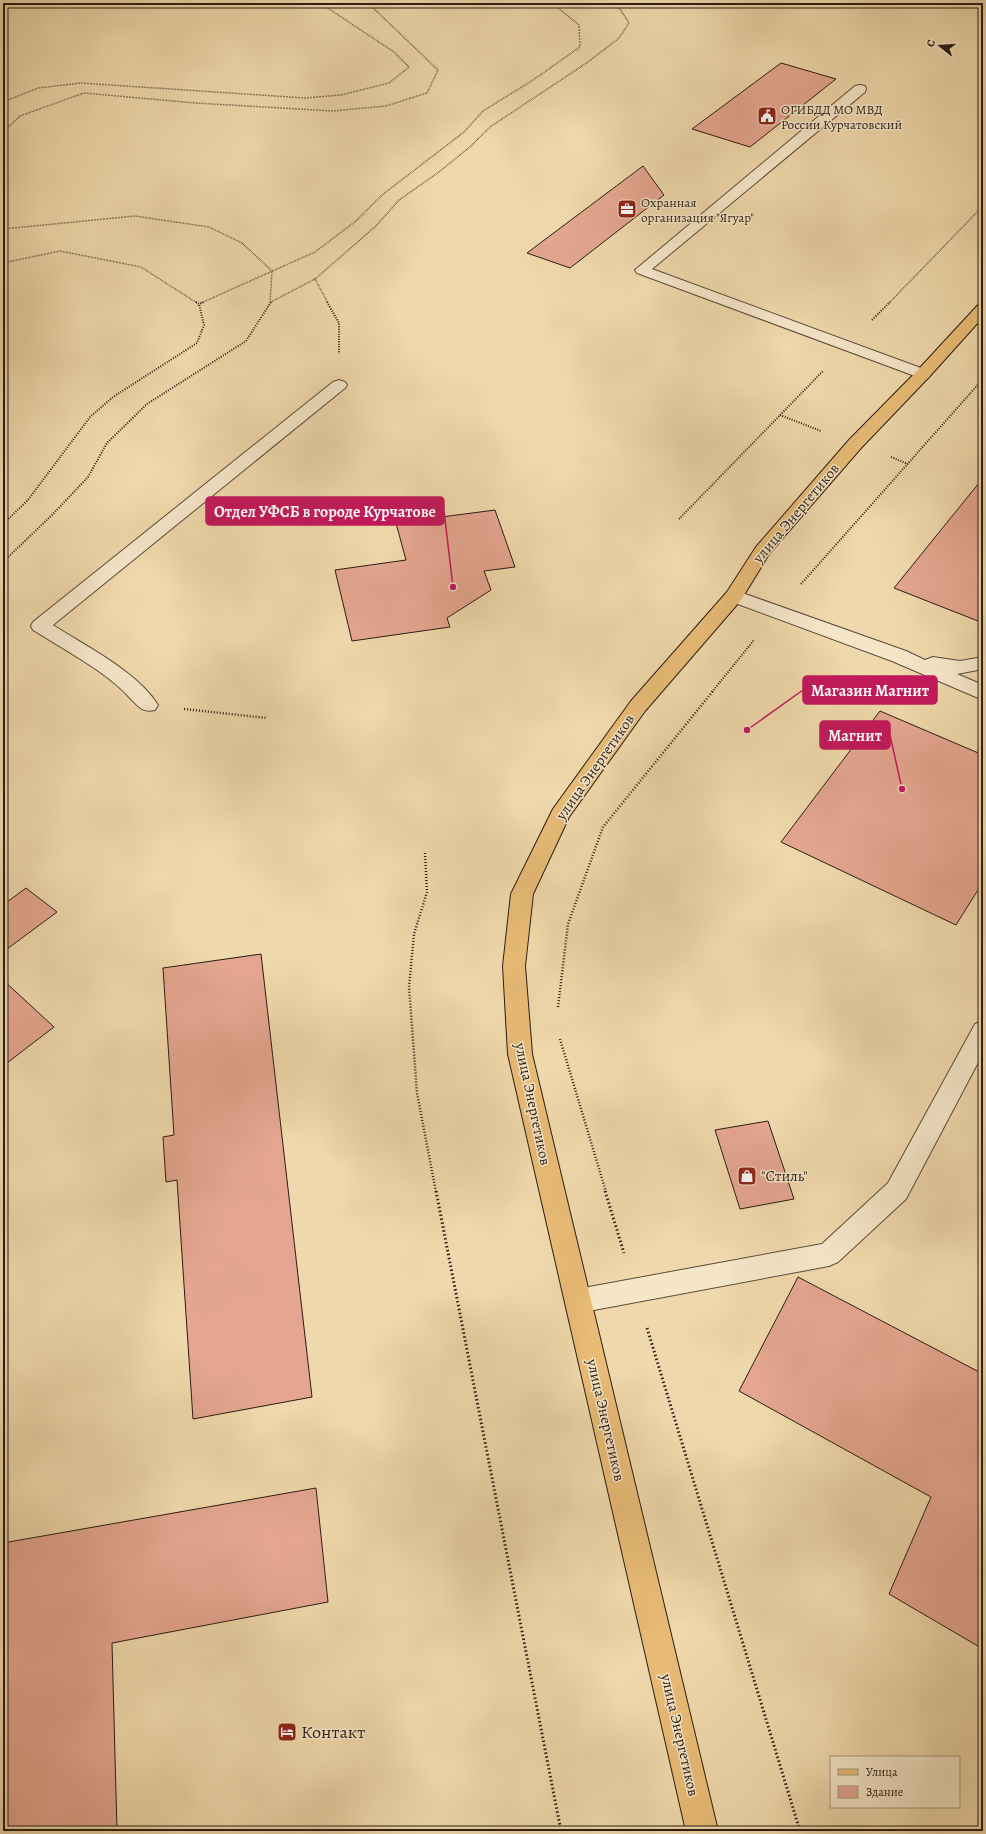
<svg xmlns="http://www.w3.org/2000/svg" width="986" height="1834" font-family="Alegreya,serif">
	<rect width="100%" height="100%" fill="#efd8ab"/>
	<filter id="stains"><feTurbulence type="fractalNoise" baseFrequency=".005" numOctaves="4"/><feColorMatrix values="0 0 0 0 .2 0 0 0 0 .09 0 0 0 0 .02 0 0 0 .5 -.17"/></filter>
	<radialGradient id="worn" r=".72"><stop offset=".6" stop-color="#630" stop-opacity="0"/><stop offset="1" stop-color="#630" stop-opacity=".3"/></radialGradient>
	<g fill="#e4a690" stroke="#2a1c15">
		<polygon points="781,63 836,79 750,147 692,129"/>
		<polygon points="643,166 664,195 570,268 527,253"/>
		<polygon points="983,478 983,623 894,588"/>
		<polygon points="495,510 515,567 484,571 491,590 447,618 450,627 352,641 335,570 406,560 396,523"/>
		<polygon points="880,711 983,755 983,882 956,925 781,842"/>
		<polygon points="26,888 57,912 3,952 3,905"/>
		<polygon points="261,954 312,1397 193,1419 177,1180 166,1182 163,1137 174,1135 163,968"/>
		<polygon points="3,980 54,1027 3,1066"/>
		<polygon points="768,1121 794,1199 740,1209 715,1130"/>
		<polygon points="798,1277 983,1374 983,1649 889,1594 931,1497 739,1391"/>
		<polygon points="316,1488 328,1602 112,1643 117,1831 3,1831 3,1543"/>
	</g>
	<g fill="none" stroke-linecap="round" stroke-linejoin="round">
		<g stroke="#5b4b3a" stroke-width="2">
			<g id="minor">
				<polygon points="860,85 865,86 866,89 865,92 652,269 929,371 931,374 929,377 923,379 637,273 635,270 855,86"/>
				<path d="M339,380L345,382L347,385L345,388L53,625C85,646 138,672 158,705L155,710C142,713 138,706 130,698C107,672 63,649 33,630L31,626L33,622L333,382Z"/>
				<polygon points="734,590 906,651 925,660 933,657 960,661 983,657 983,669 957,674 983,685 983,700 892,661 727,600 725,596 727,592"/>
				<polygon points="983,1021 983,1053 906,1199 838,1262 829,1266 578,1313 569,1310 565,1301 569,1292 578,1289 822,1244 888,1183 975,1024"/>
			</g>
		</g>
		<g stroke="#2a1c15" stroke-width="2">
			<polygon id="major" points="983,303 983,317 929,377 861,448 769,554 741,600 645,711 569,817 533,894 525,966 532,1054 718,1831 686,1831 508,1054 503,966 511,894 553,809 631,701 727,592 756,547 849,440 917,371 978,305"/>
		</g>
		<g stroke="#2a1c15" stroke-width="1.5" stroke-dasharray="0.5 1" stroke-linecap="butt">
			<polyline points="3,102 38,88 81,83 305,98 341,95 389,83 409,67 394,52 320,3"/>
			<polyline points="3,132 20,116 84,93 195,103 333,111 386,106 427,93 438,70 368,3"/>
			<polyline points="3,229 135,216 209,227 242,243 272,271 270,303"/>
			<polyline points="3,263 60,251 141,267 197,303"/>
			<polyline points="315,279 376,226 399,200 439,172 471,146 490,127 588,62 619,38 629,23 620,9 609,3"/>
			<polyline points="271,302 315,279 328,303"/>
			<polyline points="201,303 315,252 356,221 382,195 464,132 483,111 533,80 580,47 579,25 552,3"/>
			<polyline points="889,303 983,206"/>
		</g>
		<g stroke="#2a1c15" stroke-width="2" stroke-dasharray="1 1.5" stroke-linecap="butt">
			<polyline points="196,302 199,304 204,302"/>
			<polyline points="327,302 339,323 339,354"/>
			<polyline points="872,320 890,302"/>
			<polyline points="780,415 821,431"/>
			<polyline points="891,457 908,464"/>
			<polyline points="679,519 823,371"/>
			<polyline points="3,524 28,500 90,417 113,397 197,343 204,325 199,304"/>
			<polyline points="3,562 53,514 88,477 107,443 147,404 246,341 271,302"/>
			<polyline points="801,584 983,379"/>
			<polyline points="712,692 754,640"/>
		</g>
		<g stroke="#2a1c15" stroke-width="2.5" stroke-dasharray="1 2" stroke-linecap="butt">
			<polyline points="184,709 267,718"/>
			<polyline points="425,853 427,892 414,934 409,987 417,1093 436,1192"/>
			<polyline points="558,1007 568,924 603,827 713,691"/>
			<polyline points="560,1039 606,1192"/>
		</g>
		<g stroke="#2a1c15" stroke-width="3" stroke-dasharray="1.5 2.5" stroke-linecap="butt">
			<polyline points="436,1191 561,1831"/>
			<polyline points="605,1191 624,1253"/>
			<polyline points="647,1328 800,1831"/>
		</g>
		<use href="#minor" fill="#f5e6c8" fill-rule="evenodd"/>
		<use href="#major" fill="#e8bc76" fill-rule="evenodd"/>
	</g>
	<defs>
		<g id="civic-square" transform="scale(1)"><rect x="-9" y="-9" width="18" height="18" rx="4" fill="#8f2418" stroke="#f5e6c8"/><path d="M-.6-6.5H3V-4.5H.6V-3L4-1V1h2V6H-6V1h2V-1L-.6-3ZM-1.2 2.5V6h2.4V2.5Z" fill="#fff"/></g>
		<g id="office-square" transform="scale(1)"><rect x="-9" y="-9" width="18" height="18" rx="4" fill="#8f2418" stroke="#f5e6c8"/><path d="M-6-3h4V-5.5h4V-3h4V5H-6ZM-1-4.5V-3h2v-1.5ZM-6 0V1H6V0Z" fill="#fff"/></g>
		<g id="shop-square" transform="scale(1)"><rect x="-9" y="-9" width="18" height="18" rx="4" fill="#8f2418" stroke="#f5e6c8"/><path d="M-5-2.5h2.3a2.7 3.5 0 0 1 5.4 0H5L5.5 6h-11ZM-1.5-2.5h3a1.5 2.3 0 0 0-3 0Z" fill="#fff"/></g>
		<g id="hotel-square" transform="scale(1)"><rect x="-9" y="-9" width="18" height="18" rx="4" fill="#8f2418" stroke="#f5e6c8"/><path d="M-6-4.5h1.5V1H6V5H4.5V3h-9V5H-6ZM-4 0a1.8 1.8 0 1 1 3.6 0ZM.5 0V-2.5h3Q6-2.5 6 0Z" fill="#fff"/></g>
	</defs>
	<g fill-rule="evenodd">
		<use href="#civic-square" x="767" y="116"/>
		<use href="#office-square" x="627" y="209"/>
		<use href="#shop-square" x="747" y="1176"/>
		<use href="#hotel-square" x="287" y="1732"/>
	</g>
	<g text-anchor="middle" stroke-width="3" stroke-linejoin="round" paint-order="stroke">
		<g font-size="13" fill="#2a1c15" stroke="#f5e6c8" text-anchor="start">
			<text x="781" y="114">ОГИБДД МО МВД<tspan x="781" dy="15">России Курчатовский</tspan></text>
			<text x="641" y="207">Охранная<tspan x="641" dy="15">организация "Ягуар"</tspan></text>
		</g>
		<g font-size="15" fill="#2a1c15" stroke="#f5e6c8">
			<text transform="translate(796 513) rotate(-50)" y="5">улица Энергетиков</text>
			<text transform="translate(595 767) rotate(-55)" y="5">улица Энергетиков</text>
			<text transform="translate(533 1104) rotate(78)" y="5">улица Энергетиков</text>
			<text transform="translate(606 1420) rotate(77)" y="5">улица Энергетиков</text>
			<text transform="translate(680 1735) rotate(77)" y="5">улица Энергетиков</text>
		</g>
		<g font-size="15" fill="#2a1c15" stroke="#f5e6c8" text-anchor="start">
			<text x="761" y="1181">"Стиль"</text>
		</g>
		<g font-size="18" fill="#2a1c15" stroke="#f5e6c8" text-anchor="start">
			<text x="301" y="1738">Контакт</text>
		</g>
	</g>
	<path fill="none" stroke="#c2185b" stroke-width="1.5" d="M453 587L444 511M747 730L803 690M902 789L890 735"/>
	<g fill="#c2185b" stroke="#f5e6c8" stroke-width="1.5">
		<circle cx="453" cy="587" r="4"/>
		<circle cx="747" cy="730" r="4"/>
		<circle cx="902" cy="789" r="4"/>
	</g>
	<g fill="#c2185b" stroke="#c2185b" stroke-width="1.5">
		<rect x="206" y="497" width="238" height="28" rx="4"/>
		<rect x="803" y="676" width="134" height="28" rx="4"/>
		<rect x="820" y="721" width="70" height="28" rx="4"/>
	</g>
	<g font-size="16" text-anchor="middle" font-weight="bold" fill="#fff">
		<text x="325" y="517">Отдел УФСБ в городе Курчатове</text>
		<text x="870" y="696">Магазин Магнит</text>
		<text x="855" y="741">Магнит</text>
	</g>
	<rect width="986" height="1834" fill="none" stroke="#efd8ab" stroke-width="16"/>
	<rect x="4" y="4" width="978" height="1826" fill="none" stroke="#2a1c15" stroke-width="2"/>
	<rect x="8" y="8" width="970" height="1818" fill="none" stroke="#2a1c15"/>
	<rect x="830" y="1756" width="130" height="52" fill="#f5e6c8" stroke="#a49580"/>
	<rect x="838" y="1769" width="20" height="6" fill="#e8bc76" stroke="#a49580"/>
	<text x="866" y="1776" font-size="12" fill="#2a1c15">Улица</text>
	<rect x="838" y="1786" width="20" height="12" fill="#e4a690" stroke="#a49580"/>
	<text x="866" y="1796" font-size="12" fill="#2a1c15">Здание</text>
	<g transform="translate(940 46) rotate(287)" stroke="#f5e6c8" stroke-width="3" paint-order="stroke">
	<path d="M0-3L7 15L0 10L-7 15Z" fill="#2a1c15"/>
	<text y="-6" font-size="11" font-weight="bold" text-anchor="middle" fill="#2a1c15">С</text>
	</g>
	<rect width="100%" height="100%" filter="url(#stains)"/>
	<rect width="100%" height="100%" fill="url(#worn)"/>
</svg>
